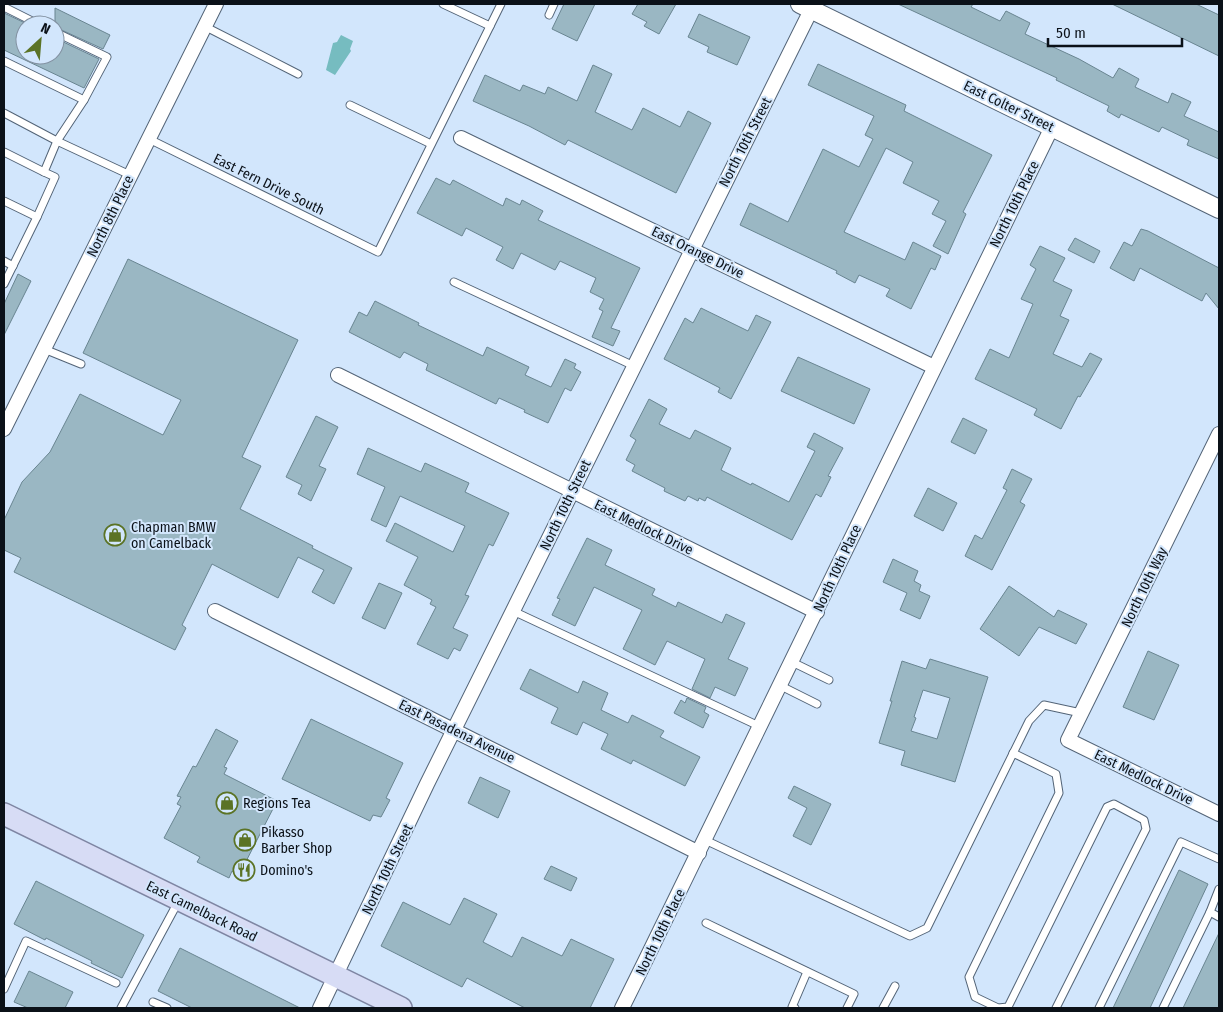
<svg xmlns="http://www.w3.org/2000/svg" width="1223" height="1012" font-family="'Fira Sans Condensed',sans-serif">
	<rect width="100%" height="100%" fill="#d2e6fc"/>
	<polygon fill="#76bcc0" points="341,35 353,41 350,49 351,51 335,75 326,70 333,43 337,42"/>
	<g fill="#9ab7c3" stroke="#698591" fill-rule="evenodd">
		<polygon points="564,4 595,4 577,41 552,29"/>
		<polygon points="638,4 676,4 659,34 644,26 647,22 632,14"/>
		<polygon points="898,4 973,4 971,7 1000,21 1006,11 1030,23 1025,34 1079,59 1113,78 1119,68 1139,79 1135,87 1168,103 1172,93 1191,102 1184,116 1219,132 1219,159 1187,145 1189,140 1162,127 1159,132 1121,114 1119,118 1107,111 1109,106 1056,80 1057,78"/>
		<polygon points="1112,4 1196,4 1219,15 1219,56"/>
		<polygon points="55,8 110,35 103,49 55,27"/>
		<polygon points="4,13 25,23 25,55 55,55 55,38 99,59 84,88 4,50"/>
		<polygon points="699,14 750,37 737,65 707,52 709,47 688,37"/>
		<polygon points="818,64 906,105 904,111 992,155 963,212 966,214 948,254 933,246 946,221 932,214 939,201 903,183 913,162 886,148 844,232 905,260 913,242 941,256 935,270 931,268 911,309 886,296 890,289 859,275 855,283 836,273 837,271 740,225 750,203 788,222 823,149 859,167 873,139 865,135 874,116 808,85"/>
		<polygon points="593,65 612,74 595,112 632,130 643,108 680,127 688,111 711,123 676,193 568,140 565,145 529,126 473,101 485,75 520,91 523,85 545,94 548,87 577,101"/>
		<polygon points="436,178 450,185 453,180 503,206 506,198 520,205 522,200 543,211 538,220 640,268 611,328 620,331 613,346 592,337 603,311 599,309 604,299 590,292 596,278 560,261 555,270 521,253 513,269 496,260 503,247 466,228 462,236 417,213"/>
		<polygon points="1141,229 1148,231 1219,268 1219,309 1206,293 1202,301 1140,268 1134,281 1110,268 1124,242 1132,246"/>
		<polygon points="1075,238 1100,251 1094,263 1068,250"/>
		<polygon points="1040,246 1065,258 1053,281 1072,290 1060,316 1069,320 1053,354 1082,367 1090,353 1102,359 1080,397 1078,396 1061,429 1034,415 1037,409 975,379 990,349 1009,358 1033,304 1021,299 1036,269 1030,265"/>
		<polygon points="128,259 298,340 242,457 261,466 240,509 313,546 312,548 352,568 334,604 312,592 324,570 298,557 278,598 212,564 182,625 186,628 175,650 14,572 21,558 4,550 4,520 22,482 50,452 80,394 163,435 181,400 83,353"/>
		<polygon points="18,274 31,281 4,335 4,304"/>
		<polygon points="375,301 419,323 418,325 483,356 487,347 529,367 525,375 551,387 565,359 576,364 574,368 581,372 571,391 565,388 548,423 524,412 525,410 499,398 496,404 426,370 428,364 404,352 400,358 349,332 359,312 367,316"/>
		<polygon points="701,308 748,331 756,315 771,322 731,399 718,392 720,388 664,359 685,318 693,323"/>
		<polygon points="798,357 870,389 854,424 781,391"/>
		<polygon points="649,399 667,409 659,424 690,439 695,430 731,448 721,470 751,485 752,483 789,502 815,451 807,447 814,433 843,448 828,476 831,477 821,497 816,494 792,540 707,497 705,501 699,498 698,501 688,496 685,501 664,491 665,488 632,471 635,465 626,460 636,440 630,436"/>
		<polygon points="316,416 338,427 319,466 326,469 311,501 298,494 302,485 286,477"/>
		<polygon points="963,418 987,430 975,454 951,442"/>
		<polygon points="368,448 421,472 425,463 469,483 465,492 509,513 493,546 489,544 465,595 469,596 453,628 468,635 460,651 454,648 448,659 417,644 436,607 430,604 432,600 404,585 418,557 386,541 395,523 453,552 465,526 400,496 386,527 371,520 385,487 357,474"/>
		<polygon points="1012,469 1032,479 1020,502 1025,505 992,570 965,556 975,535 982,539 1007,490 1003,488"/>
		<polygon points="928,488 957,503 943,531 914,516"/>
		<polygon points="587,538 612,550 605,565 655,589 652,595 676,607 678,602 722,623 726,614 745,623 728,659 748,668 735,696 715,687 710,698 692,689 705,659 667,641 655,665 623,649 642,610 594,587 575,626 552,615 560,599 557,598"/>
		<polygon points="893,559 918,571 914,581 921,585 919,591 930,596 920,619 900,610 907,593 883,582"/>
		<polygon points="379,583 402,593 385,629 362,618"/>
		<polygon points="1009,586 1054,617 1058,610 1087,624 1076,644 1039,627 1019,656 980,629"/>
		<polygon points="1148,651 1179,665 1154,720 1123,707"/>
		<path d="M930,659L988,677L955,782L901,765L905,751L879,743L892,701H890L902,661L926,669ZM923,690L950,698L937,739L911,731L916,718L914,717Z"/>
		<polygon points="530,669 578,693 583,681 608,693 601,710 628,723 632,715 664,731 660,737 700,757 685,786 633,760 631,764 601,749 608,734 583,722 577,735 551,723 558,708 520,689"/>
		<polygon points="687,698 706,707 704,712 709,715 703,728 674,713 681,700 685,703"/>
		<polygon points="311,719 403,763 386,798 390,800 381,817 373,815 370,821 282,779"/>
		<polygon points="216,729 238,741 224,767 227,768 224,774 277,801 239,875 232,871 229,878 197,862 200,857 164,838 181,806 177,804 181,797 177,796 193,766 196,767"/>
		<polygon points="480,777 510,791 498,818 468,803"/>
		<polygon points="794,786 831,804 811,845 793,836 807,808 788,798"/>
		<polygon points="551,866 577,878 571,891 544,879"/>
		<polygon points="1179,870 1208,884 1150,1008 1113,1008"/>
		<polygon points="36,881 144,935 122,978 91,963 92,961 46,938 45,940 14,924"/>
		<polygon points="464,898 497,914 483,942 512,957 522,937 562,956 571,939 614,959 590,1008 525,1008 467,978 462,987 381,946 403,902 450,925"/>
		<polygon points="1219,933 1219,1008 1183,1008"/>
		<polygon points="180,948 300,1008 192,1008 158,991"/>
		<polygon points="29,971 73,992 65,1008 28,1008 14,1002"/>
	</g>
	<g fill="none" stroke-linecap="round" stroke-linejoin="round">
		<g stroke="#536477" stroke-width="9">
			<g id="service">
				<polyline points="443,4 490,26"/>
				<polyline points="4,7 40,25"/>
				<polyline points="549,15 554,4"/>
				<polyline points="204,26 298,74"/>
				<polyline points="4,61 84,100"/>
				<polyline points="350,105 431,144"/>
				<polyline points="4,113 57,141 130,175"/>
				<polyline points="149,139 378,252 501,4"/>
				<polyline points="4,152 44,172"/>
				<polyline points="4,201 37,217 55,177 44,172 57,141 84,100 107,57 55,32"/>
				<polyline points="4,261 13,266"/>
				<polyline points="454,282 634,366"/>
				<polyline points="4,284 37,217"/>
				<polyline points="44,349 81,364"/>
				<polyline points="513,611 761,727"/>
				<polyline points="792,662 829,680"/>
				<polyline points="781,686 817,704"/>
				<polyline points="1013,753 1056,774 1059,793 969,977 975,997 998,1008 1008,1007 1107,807 1114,804 1144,820 1146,829 1056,1008"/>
				<polyline points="705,840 910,936 927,928 1029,721 1044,705 1081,713"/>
				<polyline points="1219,889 1210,912 1219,917"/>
				<polyline points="706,923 854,994 847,1008"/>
				<polyline points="4,989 26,941 116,983"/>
				<polyline points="153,1002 167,1008"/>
				<polyline points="121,1008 178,902"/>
				<polyline points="795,1008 792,1007 807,972"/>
				<polyline points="883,1008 895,986"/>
				<polyline points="1099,1008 1181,842 1219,859"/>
				<polyline points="1163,1008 1210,912"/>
			</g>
		</g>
		<g stroke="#536477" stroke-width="16">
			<g id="minor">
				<polyline points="461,138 934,367"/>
				<polyline points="338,375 817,612"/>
				<polyline points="4,429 216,4"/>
				<polyline points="1219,434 1068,740 1219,814"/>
				<polyline points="215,611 699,853"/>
				<polyline points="320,1008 427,784 814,4"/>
				<path d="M622,1008C767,715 908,420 1052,127"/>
			</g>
		</g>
		<g stroke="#536477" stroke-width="20">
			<polyline id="tertiary" points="800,4 1219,209"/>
		</g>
		<g stroke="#7f86a3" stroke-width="24">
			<polyline id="primary" points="4,814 401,1008"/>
		</g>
		<use href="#service" stroke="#fff" stroke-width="7"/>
		<use href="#minor" stroke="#fff" stroke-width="14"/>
		<use href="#tertiary" stroke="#fff" stroke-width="18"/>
		<use href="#primary" stroke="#d7dcf5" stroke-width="21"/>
	</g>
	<defs>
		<g id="shop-ring" transform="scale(1.125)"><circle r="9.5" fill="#d2e6fc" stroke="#5b7325" stroke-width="1.5"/><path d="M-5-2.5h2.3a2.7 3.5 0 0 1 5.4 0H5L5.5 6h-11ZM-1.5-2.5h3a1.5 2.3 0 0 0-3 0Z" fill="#5b7325"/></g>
		<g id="restaurant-ring" transform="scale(1.125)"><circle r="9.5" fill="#d2e6fc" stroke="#5b7325" stroke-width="1.5"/><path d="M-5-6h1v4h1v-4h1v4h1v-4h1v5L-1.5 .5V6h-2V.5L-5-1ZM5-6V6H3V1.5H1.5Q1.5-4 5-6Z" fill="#5b7325"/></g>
	</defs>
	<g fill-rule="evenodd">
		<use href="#shop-ring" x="115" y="535"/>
		<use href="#shop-ring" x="227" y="803"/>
		<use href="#shop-ring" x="245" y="840"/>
		<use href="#restaurant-ring" x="244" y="870"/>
	</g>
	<g text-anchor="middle" stroke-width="4" stroke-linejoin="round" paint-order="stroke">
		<g font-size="14" fill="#0b1118" stroke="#d2e6fc">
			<text transform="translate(1009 106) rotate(26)" y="5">East Colter Street</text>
			<text transform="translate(745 142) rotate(-63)" y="5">North 10th Street</text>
			<text transform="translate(269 184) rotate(26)" y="5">East Fern Drive South</text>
			<text transform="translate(1014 204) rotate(-64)" y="5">North 10th Place</text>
			<text transform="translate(110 216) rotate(-64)" y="5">North 8th Place</text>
			<text transform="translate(698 252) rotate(26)" y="5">East Orange Drive</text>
			<text transform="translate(565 505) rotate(-64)" y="5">North 10th Street</text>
			<text transform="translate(644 527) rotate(26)" y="5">East Medlock Drive</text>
			<text transform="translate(837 568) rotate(-65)" y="5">North 10th Place</text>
			<text transform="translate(1144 587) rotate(-64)" y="5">North 10th Way</text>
			<text transform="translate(457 731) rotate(26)" y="5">East Pasadena Avenue</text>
			<text transform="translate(1144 777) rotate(26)" y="5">East Medlock Drive</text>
			<text transform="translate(387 869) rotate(-64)" y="5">North 10th Street</text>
			<text transform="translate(202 911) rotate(26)" y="5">East Camelback Road</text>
			<text transform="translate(660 932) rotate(-64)" y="5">North 10th Place</text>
		</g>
		<g font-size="14" fill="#0b1118" stroke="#d2e6fc" text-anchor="start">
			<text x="131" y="532">Chapman BMW<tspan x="131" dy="16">on Camelback</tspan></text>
			<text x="243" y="808">Regions Tea</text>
			<text x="261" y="837">Pikasso<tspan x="261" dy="16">Barber Shop</tspan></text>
			<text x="260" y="875">Domino's</text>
		</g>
	</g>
	<rect width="1223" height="1012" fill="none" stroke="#0b1118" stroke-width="10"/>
	<g transform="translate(40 40) rotate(26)"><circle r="24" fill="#d2e6fc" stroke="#8291a1"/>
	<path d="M0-4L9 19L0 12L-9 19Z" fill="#5b7325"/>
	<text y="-8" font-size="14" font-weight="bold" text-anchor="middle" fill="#0b1118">N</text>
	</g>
	<path d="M1048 38v8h134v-8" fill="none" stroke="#0b1118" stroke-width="2.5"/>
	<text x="1056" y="38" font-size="15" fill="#0b1118" stroke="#d2e6fc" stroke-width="4" paint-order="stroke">50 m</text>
</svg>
